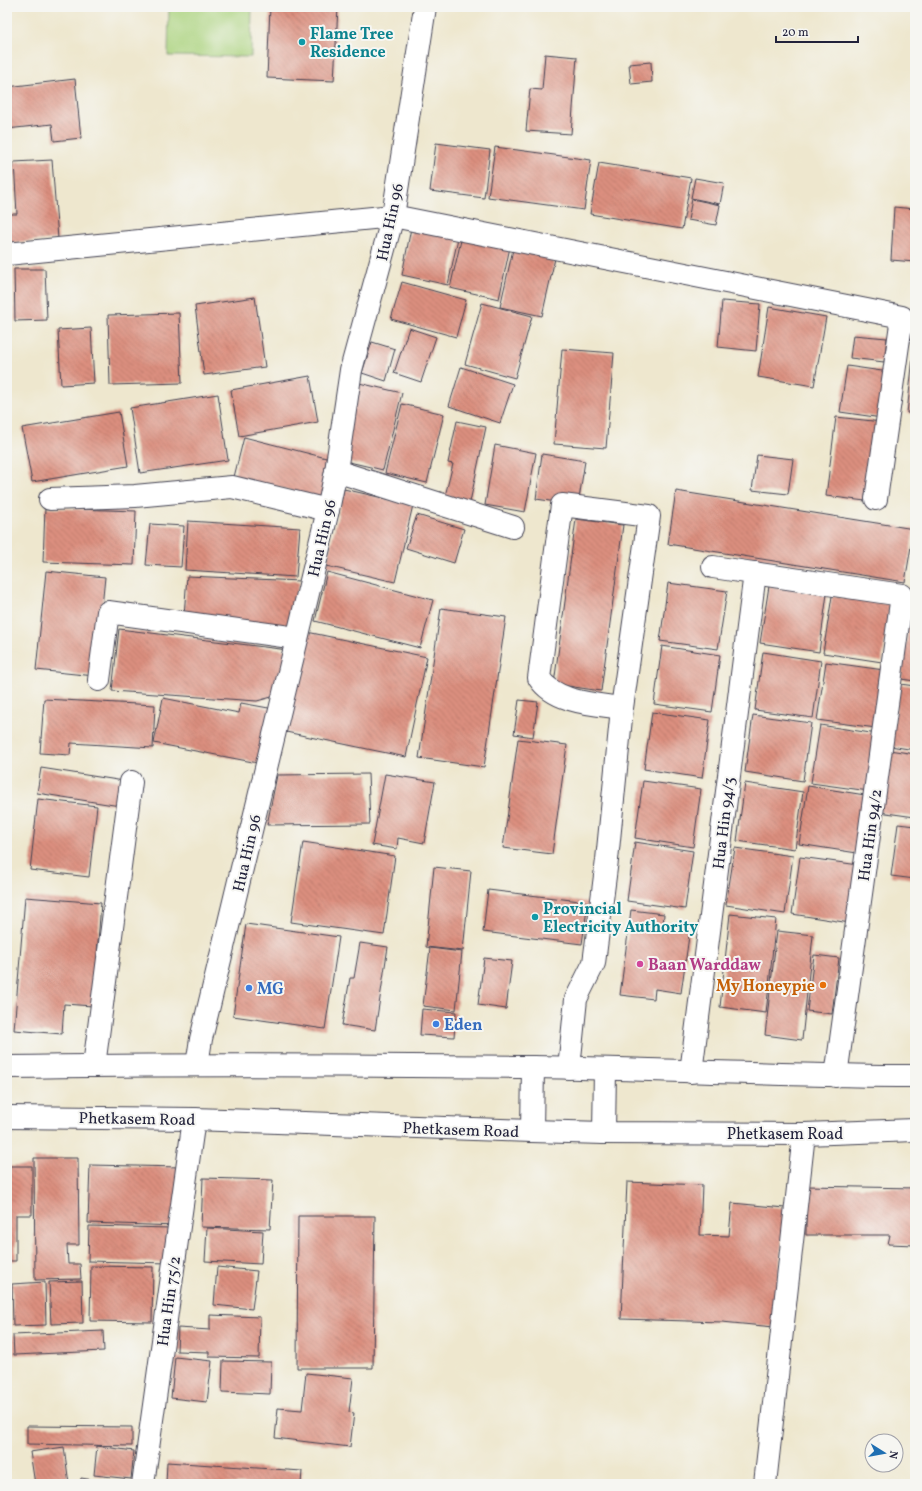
<svg xmlns="http://www.w3.org/2000/svg" width="922" height="1491" font-family="Vollkorn,serif">
	<defs>
		<pattern id="building-back-hatch" width="6" height="6" patternUnits="userSpaceOnUse"><rect width="6" height="6" fill="#dc8f7f"/><path d="M-1 5l2 2M0 0l6 6M5-1l2 2" fill="none" stroke="#b27469"/></pattern>
	</defs>
	<rect width="100%" height="100%" fill="#f6f6f2"/>
	<filter id="ink" filterUnits="userSpaceOnUse"><feTurbulence type="fractalNoise" baseFrequency=".025" numOctaves="2"/><feDisplacementMap in="SourceGraphic" scale="8" xChannelSelector="R" yChannelSelector="G"/><feConvolveMatrix kernelMatrix="1 2 1 2 8 2 1 2 1" color-interpolation-filters="sRGB"/></filter>
	<filter id="wash" filterUnits="userSpaceOnUse"><feTurbulence type="fractalNoise" baseFrequency=".012" numOctaves="4" result="noise"/><feDisplacementMap in="SourceGraphic" scale="16" xChannelSelector="R" yChannelSelector="G"/><feGaussianBlur stdDeviation="0.9" result="paint"/><feColorMatrix in="noise" values="0 0 0 0 0 0 0 0 0 0 0 0 0 0 0 0 0 1.4 0 .05"/><feComposite in="paint" operator="in"/></filter>
	<g filter="url(#wash)">
		<rect width="100%" height="100%" fill="#eee7ce"/>
		<polygon fill="#abd37e" stroke="#667a5c" points="169,7 252,7 251,57 168,56"/>
		<g id="blocks">
			<g fill="url(#building-back-hatch)">
				<polygon points="270,7 338,7 334,81 267,78"/>
				<polygon points="545,54 577,57 571,134 526,131 530,89 542,90"/>
				<polygon points="651,62 652,82 631,84 629,64"/>
				<polygon points="75,79 81,138 54,141 52,124 7,129 7,87"/>
				<polygon points="436,143 490,150 484,198 430,191"/>
				<polygon points="495,147 591,160 584,210 488,197"/>
				<polygon points="52,160 58,239 7,243 7,214 17,214 14,162"/>
				<polygon points="599,163 691,178 682,229 590,214"/>
				<polygon points="695,178 724,183 720,204 691,198"/>
				<polygon points="692,199 720,205 716,225 688,220"/>
				<polygon points="894,207 915,209 915,262 891,260"/>
				<polygon points="411,228 458,238 448,285 402,275"/>
				<polygon points="462,236 510,247 499,299 450,288"/>
				<polygon points="514,245 556,254 542,316 500,307"/>
				<polygon points="14,269 45,269 47,320 15,321"/>
				<polygon points="402,282 466,300 456,337 391,319"/>
				<polygon points="255,297 265,367 204,375 195,306"/>
				<polygon points="722,301 760,304 756,351 718,347"/>
				<polygon points="482,303 532,316 515,378 465,364"/>
				<polygon points="769,307 826,317 814,386 758,377"/>
				<polygon points="179,313 182,383 110,385 108,315"/>
				<polygon points="91,328 94,383 61,385 58,330"/>
				<polygon points="409,328 436,337 421,382 394,373"/>
				<polygon points="853,335 887,338 884,362 850,358"/>
				<polygon points="372,342 395,349 386,381 362,373"/>
				<polygon points="562,349 614,353 606,448 554,444"/>
				<polygon points="913,357 915,357 915,414 907,413"/>
				<polygon points="847,366 889,372 882,418 840,412"/>
				<polygon points="461,367 513,384 500,423 449,406"/>
				<polygon points="310,376 318,422 239,436 231,390"/>
				<polygon points="359,383 402,393 383,470 341,460"/>
				<polygon points="218,394 228,460 140,473 130,408"/>
				<polygon points="402,404 444,414 427,483 385,473"/>
				<polygon points="119,412 128,466 32,482 22,428"/>
				<polygon points="836,417 882,422 873,502 826,496"/>
				<polygon points="457,421 486,427 470,502 445,496 453,464 448,463"/>
				<polygon points="244,437 334,460 325,499 234,477"/>
				<polygon points="495,445 536,453 525,512 485,505"/>
				<polygon points="542,454 585,461 578,505 536,499"/>
				<polygon points="757,455 793,459 788,494 752,490"/>
				<polygon points="344,489 413,505 395,582 326,566"/>
				<polygon points="676,491 914,529 905,582 668,544"/>
				<polygon points="45,508 136,511 134,565 43,562"/>
				<polygon points="417,515 464,529 454,563 406,548"/>
				<polygon points="576,519 623,525 601,691 554,684"/>
				<polygon points="188,521 300,528 296,577 185,570"/>
				<polygon points="150,524 184,526 181,567 146,565"/>
				<polygon points="46,571 105,577 95,676 36,670"/>
				<polygon points="327,572 433,600 420,648 315,621"/>
				<polygon points="187,576 300,581 289,627 184,616"/>
				<polygon points="668,583 727,591 718,649 660,641"/>
				<polygon points="769,586 827,594 819,652 760,643"/>
				<polygon points="832,596 890,604 882,662 823,653"/>
				<polygon points="441,608 506,617 484,767 419,758"/>
				<polygon points="910,617 915,618 915,681 901,679"/>
				<polygon points="119,629 288,650 279,695 257,701 112,691"/>
				<polygon points="307,632 427,657 406,757 286,732"/>
				<polygon points="662,646 720,655 712,712 654,704"/>
				<polygon points="763,652 821,661 813,718 755,710"/>
				<polygon points="826,662 884,670 876,728 817,720"/>
				<polygon points="900,684 915,686 915,750 890,746"/>
				<polygon points="163,698 239,713 241,703 274,709 263,764 154,743"/>
				<polygon points="44,699 155,705 153,748 71,743 70,755 40,753"/>
				<polygon points="519,700 538,702 533,737 514,734"/>
				<polygon points="652,712 710,720 702,778 644,769"/>
				<polygon points="753,715 811,723 803,781 745,772"/>
				<polygon points="820,725 877,734 869,791 811,783"/>
				<polygon points="518,739 567,745 552,854 503,848"/>
				<polygon points="889,750 915,754 915,817 879,812"/>
				<polygon points="41,768 124,781 120,806 37,793"/>
				<polygon points="368,774 370,824 267,825 277,775"/>
				<polygon points="385,774 435,782 424,843 398,838 397,849 372,845"/>
				<polygon points="643,781 701,789 693,847 635,838"/>
				<polygon points="745,783 803,792 795,849 737,841"/>
				<polygon points="808,786 865,795 857,853 799,844"/>
				<polygon points="38,799 97,806 89,877 30,870"/>
				<polygon points="898,824 915,826 915,879 891,876"/>
				<polygon points="303,842 395,856 384,935 291,922"/>
				<polygon points="635,842 693,851 685,909 627,901"/>
				<polygon points="735,848 793,856 785,914 726,905"/>
				<polygon points="800,857 859,865 850,923 792,914"/>
				<polygon points="434,867 471,871 463,951 426,947"/>
				<polygon points="488,890 588,902 582,944 483,932"/>
				<polygon points="25,897 101,903 93,1006 64,1004 62,1034 14,1030"/>
				<polygon points="631,910 664,914 663,926 690,929 681,993 655,989 654,999 620,995"/>
				<polygon points="730,914 776,919 766,1013 720,1007"/>
				<polygon points="246,924 339,937 325,1029 233,1016"/>
				<polygon points="777,931 813,935 802,1040 765,1035"/>
				<polygon points="360,943 388,947 375,1030 342,1025 350,978 354,978"/>
				<polygon points="430,948 462,952 456,1010 423,1006"/>
				<polygon points="814,955 839,958 832,1014 807,1011"/>
				<polygon points="484,958 512,961 506,1009 478,1005"/>
				<polygon points="422,1009 456,1012 454,1037 420,1035"/>
				<polygon points="34,1158 78,1158 79,1245 67,1245 68,1264 80,1264 81,1279 35,1280"/>
				<polygon points="90,1165 180,1167 178,1226 88,1223"/>
				<polygon points="7,1166 32,1166 32,1215 16,1215 16,1261 7,1261"/>
				<polygon points="203,1178 273,1180 270,1229 201,1227"/>
				<polygon points="627,1182 702,1185 700,1235 729,1236 732,1203 785,1208 774,1327 722,1322 621,1319"/>
				<polygon points="806,1186 915,1188 915,1245 888,1244 890,1235 806,1235"/>
				<polygon points="298,1216 375,1216 373,1368 297,1368"/>
				<polygon points="89,1226 170,1228 169,1263 88,1261"/>
				<polygon points="207,1228 263,1231 261,1264 205,1261"/>
				<polygon points="91,1266 153,1267 152,1322 90,1321"/>
				<polygon points="217,1267 257,1271 252,1309 214,1305"/>
				<polygon points="82,1281 83,1323 51,1324 49,1282"/>
				<polygon points="45,1282 46,1325 13,1326 12,1284"/>
				<polygon points="210,1315 260,1317 259,1358 209,1357 209,1352 177,1351 178,1328 210,1330"/>
				<polygon points="103,1331 104,1351 14,1355 13,1335"/>
				<polygon points="175,1357 212,1361 207,1402 171,1398"/>
				<polygon points="223,1361 271,1362 270,1394 222,1392"/>
				<polygon points="306,1373 353,1378 349,1412 354,1413 350,1447 275,1438 278,1408 302,1410"/>
				<polygon points="27,1426 132,1427 132,1446 27,1444"/>
				<polygon points="97,1446 134,1451 131,1479 94,1475"/>
				<polygon points="64,1447 69,1484 35,1484 30,1452"/>
				<polygon points="167,1462 302,1471 301,1484 166,1484"/>
				<polygon points="81,1478 112,1483 112,1484 80,1484"/>
			</g>
		</g>
	</g>
	<g filter="url(#ink)">
		<use href="#blocks" fill-opacity="0" stroke="#414051" stroke-width="1"/>
		<g fill="none" stroke-linecap="round" stroke-linejoin="round">
			<g stroke="#414051" stroke-width="24">
				<g id="minor">
					<polyline points="7,254 393,216 902,317 876,499"/>
					<polyline points="336,471 513,527"/>
					<polyline points="50,499 135,496 232,487 328,510"/>
					<polyline points="713,567 902,595 836,1076"/>
					<polyline points="99,680 108,612 297,638"/>
					<polyline points="197,1065 201,1039 328,510 336,471 351,370 393,216 425,7"/>
					<polyline points="94,1066 131,782"/>
					<path d="M569,1068L576,999L594,963L607,860L622,708L649,516L562,505L539,678C555,703 595,704 622,708"/>
					<polyline points="691,1072 755,573"/>
					<polyline points="143,1484 194,1119"/>
					<polyline points="765,1484 804,1134"/>
				</g>
			</g>
			<g stroke="#414051" stroke-width="24">
				<g id="major">
					<path d="M7,1067C182,1064 357,1065 532,1067C660,1069 787,1076 915,1076"/>
					<polyline points="7,1117 194,1119 532,1131 604,1133 804,1134 915,1130"/>
					<polyline points="532,1131 533,1067"/>
					<polyline points="604,1133 605,1069"/>
				</g>
			</g>
			<use href="#minor" stroke="#fff" stroke-width="22"/>
			<use href="#major" stroke="#fff" stroke-width="22"/>
		</g>
	</g>
	<g fill="#0f9aa8" stroke="#f6f6f2" stroke-width="1.5">
		<circle cx="302" cy="42" r="4"/>
		<circle cx="535" cy="917" r="4"/>
	</g>
	<circle fill="#d1479c" stroke="#f6f6f2" stroke-width="1.5" cx="640" cy="964" r="4"/>
	<circle fill="#e8710a" stroke="#f6f6f2" stroke-width="1.5" cx="823" cy="985" r="4"/>
	<g fill="#3f7fe0" stroke="#f6f6f2" stroke-width="1.5">
		<circle cx="249" cy="988" r="4"/>
		<circle cx="436" cy="1024" r="4"/>
	</g>
	<g text-anchor="middle" stroke-width="4" stroke-linejoin="round" paint-order="stroke">
		<g font-size="16" font-weight="bold" fill="#0d838f" stroke="#f6f6f2" text-anchor="start">
			<text x="310" y="39">Flame Tree<tspan x="310" dy="18">Residence</tspan></text>
			<text x="543" y="914">Provincial<tspan x="543" dy="18">Electricity Authority</tspan></text>
		</g>
		<g font-size="16" fill="#22223b" stroke="#f6f6f2">
			<text transform="translate(389 222) rotate(-78)" y="6">Hua Hin 96</text>
			<text transform="translate(321 538) rotate(-77)" y="6">Hua Hin 96</text>
			<text transform="translate(723 823) rotate(-83)" y="6">Hua Hin 94/3</text>
			<text transform="translate(869 835) rotate(-82)" y="6">Hua Hin 94/2</text>
			<text transform="translate(246 853) rotate(-77)" y="6">Hua Hin 96</text>
			<text transform="translate(137 1118) rotate(1)" y="6">Phetkasem Road</text>
			<text transform="translate(461 1129) rotate(2)" y="6">Phetkasem Road</text>
			<text x="785" y="1139">Phetkasem Road</text>
			<text transform="translate(168 1301) rotate(-82)" y="6">Hua Hin 75/2</text>
		</g>
		<g font-size="16" font-weight="bold" fill="#b23c85" stroke="#f6f6f2" text-anchor="start">
			<text x="648" y="970">Baan Warddaw</text>
		</g>
		<g font-size="16" font-weight="bold" fill="#c56008" stroke="#f6f6f2" text-anchor="end">
			<text x="815" y="991">My Honeypie</text>
		</g>
		<g font-size="16" font-weight="bold" fill="#366cbe" stroke="#f6f6f2" text-anchor="start">
			<text x="257" y="994">MG</text>
			<text x="444" y="1030">Eden</text>
		</g>
	</g>
	<rect width="922" height="1491" fill="none" stroke="#f6f6f2" stroke-width="24"/>
	<g transform="translate(884 1453) rotate(101)"><circle r="19" fill="#f6f6f2" stroke="#a1a1a9"/>
	<path d="M0-3L7 15L0 10L-7 15Z" fill="#1f6fb2"/>
	<text y="-6" font-size="11" font-weight="bold" text-anchor="middle" fill="#22223b">N</text>
	</g>
	<path d="M776 36v6h82v-6" fill="none" stroke="#22223b" stroke-width="2"/>
	<text x="782" y="36" font-size="12" fill="#22223b" stroke="#f6f6f2" stroke-width="3" paint-order="stroke">20 m</text>
</svg>
